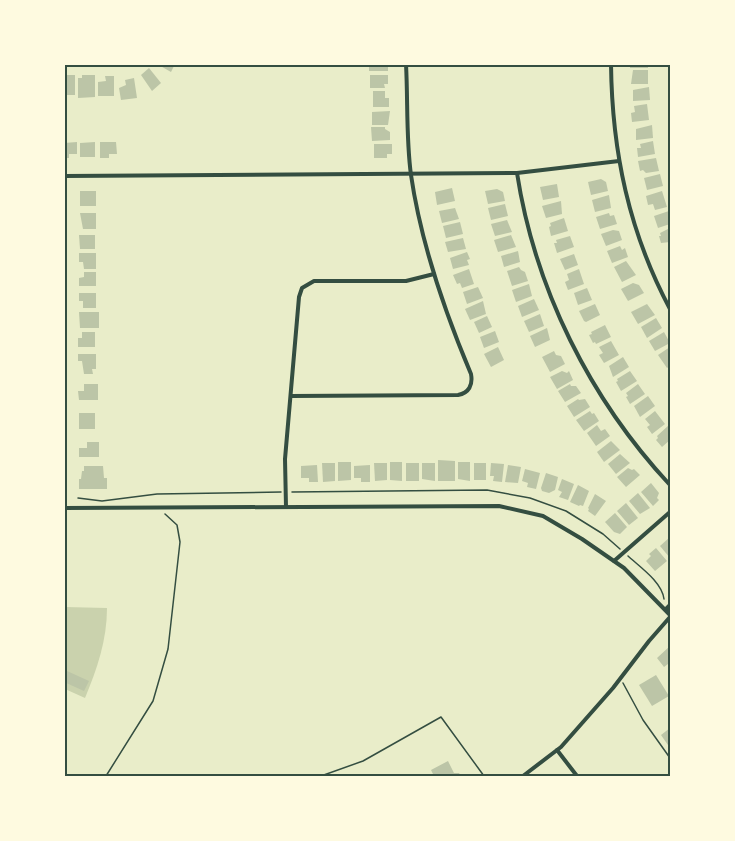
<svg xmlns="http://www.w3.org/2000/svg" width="735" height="841" font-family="'Space Grotesk',sans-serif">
	<rect width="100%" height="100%" fill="#e9edc9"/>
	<path fill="#cad2ad" d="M65,607L107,608C107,640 97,669 85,698L65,689Z"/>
	<g fill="#bcc5a7">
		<polygon points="157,64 175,64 171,72"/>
		<rect x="369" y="64" width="19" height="7"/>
		<rect x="630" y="64" width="18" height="4"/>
		<polygon points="149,68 161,83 152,91 141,75"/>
		<polygon points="633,70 648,70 648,84 631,84"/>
		<polygon points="66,75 75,75 75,95 64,95"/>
		<polygon points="82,75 95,75 95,97 78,98 78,78 82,78"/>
		<polygon points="370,75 388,75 388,84 384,84 385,88 370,88"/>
		<polygon points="105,76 114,76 114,96 98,96 98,82 106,81"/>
		<polygon points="134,78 137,98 121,100 119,88 126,85 125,80"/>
		<polygon points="649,87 650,100 633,101 633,90"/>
		<polygon points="373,91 385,91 385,98 389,98 389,107 373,107"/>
		<polygon points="647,104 649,120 632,122 631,113 635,112 634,106"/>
		<polygon points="390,111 388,125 372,125 372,112"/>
		<polygon points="652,125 653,138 636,140 636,129"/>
		<polygon points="371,127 385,127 385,129 390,132 390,140 372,141"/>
		<polygon points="653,141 655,154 638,157 637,148 641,148 640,144"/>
		<polygon points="77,142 77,154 69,154 69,158 64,158 64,143"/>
		<polygon points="95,142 95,157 80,157 80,143"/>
		<polygon points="100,142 116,142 117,154 109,154 109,158 100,158"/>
		<polygon points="374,144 392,144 392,154 387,154 387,158 374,158"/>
		<polygon points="656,158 659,171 646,173 643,170 640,171 638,161"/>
		<polygon points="660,174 663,186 647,190 644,178"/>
		<polygon points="601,179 606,182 608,191 591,195 588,182"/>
		<polygon points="557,184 559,197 543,200 540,187"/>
		<polygon points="452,188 455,201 437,205 435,192"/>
		<polygon points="497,189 503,192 505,201 488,204 485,191"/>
		<rect x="80" y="191" width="16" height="15"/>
		<polygon points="662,191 667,207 655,210 653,204 648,205 646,196"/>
		<polygon points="609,195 611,208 595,212 592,200"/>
		<polygon points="561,201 562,214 546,218 542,206"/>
		<polygon points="505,204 508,216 491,220 488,208"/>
		<polygon points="455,208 459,219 442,223 439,211"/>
		<polygon points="669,211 670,224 658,228 654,216"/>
		<polygon points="80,213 96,213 96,229 83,229"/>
		<polygon points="609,213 610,216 614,215 617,224 600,229 596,217"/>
		<polygon points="564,218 568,231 551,236 549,227 551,226 550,223"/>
		<polygon points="507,220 512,232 495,236 491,224"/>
		<polygon points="460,222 463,234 446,238 443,226"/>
		<polygon points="670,228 670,242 661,243 659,236 661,236 660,233"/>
		<polygon points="613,230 619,231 622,240 606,246 601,234"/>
		<polygon points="79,235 95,235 95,249 80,249"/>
		<polygon points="511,235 516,247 498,252 494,240"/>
		<polygon points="570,236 574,247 557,253 554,243 557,243 556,240"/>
		<polygon points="463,238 466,249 448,252 445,242"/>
		<polygon points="620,246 622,250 625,248 628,257 612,263 607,251"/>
		<polygon points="518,251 520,262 504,267 501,256"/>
		<polygon points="467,252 470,259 467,260 469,265 453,269 450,258"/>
		<polygon points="79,253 96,253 96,269 84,269 83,262 79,262"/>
		<polygon points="574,254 578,265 565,270 560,259"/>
		<polygon points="626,261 636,275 622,282 614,267"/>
		<polygon points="519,267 521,270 525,272 528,281 512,286 507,271"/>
		<polygon points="469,269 474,284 462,288 460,283 457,284 453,275"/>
		<polygon points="579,269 584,284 568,290 565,282 569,280 567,274"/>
		<polygon points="84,272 96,272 96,286 79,286 79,278 84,277"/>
		<polygon points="633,283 639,285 644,293 628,301 621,289"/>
		<polygon points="529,284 532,296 516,302 512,290"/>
		<polygon points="478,287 483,298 467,304 463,292"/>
		<polygon points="587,288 592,300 578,305 574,293"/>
		<polygon points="79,293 96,293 96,308 83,308 83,301 79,301"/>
		<polygon points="534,299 539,310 522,317 518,306"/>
		<polygon points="483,301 486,314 470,320 465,309"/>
		<polygon points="595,304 600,315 586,322 584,321 579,311"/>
		<polygon points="647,304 655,315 638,324 631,312"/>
		<polygon points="79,312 99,312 99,328 80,328"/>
		<polygon points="540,314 544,326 529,332 524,321"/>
		<polygon points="487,316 492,327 479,333 474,322"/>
		<polygon points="656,318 662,328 647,338 641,327"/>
		<polygon points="605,325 611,337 596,344 595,342 593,343 589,335 592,334 591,332"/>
		<polygon points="547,328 550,340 535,347 530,336"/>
		<polygon points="495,331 499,342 484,348 480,337"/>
		<polygon points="82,332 95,332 95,347 78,347 78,338 82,338"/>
		<polygon points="664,332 670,343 655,351 649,341"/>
		<polygon points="611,341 619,355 604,363 599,355 603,353 599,347"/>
		<polygon points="498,347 504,360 491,367 484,354"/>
		<polygon points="670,347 670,366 667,368 658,355"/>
		<polygon points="554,351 556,355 561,356 565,364 550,372 542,357"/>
		<polygon points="78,354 96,354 96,369 92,369 93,374 84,374 82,361 78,361"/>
		<polygon points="623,357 629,367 613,377 609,366"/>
		<polygon points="562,371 567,373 569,371 573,380 557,389 550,377"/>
		<polygon points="630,371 637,381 621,391 616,382 618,381 617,379"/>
		<polygon points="84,384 98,384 98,400 79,400 78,391 84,391"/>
		<polygon points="570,384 571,386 576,386 581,393 565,402 558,391"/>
		<polygon points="638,384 645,394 630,404 626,397 628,396 626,393"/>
		<polygon points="648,396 655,406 640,417 634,406"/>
		<polygon points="578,399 579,400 585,399 590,407 574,417 567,406"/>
		<polygon points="590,411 592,414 594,413 599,421 584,431 576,420"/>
		<polygon points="655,411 665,424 652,434 647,427 650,425 645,419"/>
		<rect x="79" y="413" width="16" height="16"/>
		<polygon points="597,425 601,431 605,429 610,436 596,446 587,433"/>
		<polygon points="669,425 670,440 662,447 656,440 658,438 657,436"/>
		<polygon points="611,441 620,450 604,462 597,452"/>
		<polygon points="87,442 99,442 99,457 79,457 79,448 87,448"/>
		<polygon points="620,454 630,463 616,474 608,464"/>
		<polygon points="438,460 455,461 455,481 438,481"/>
		<polygon points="338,462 351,462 351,480 338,481"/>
		<polygon points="390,462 402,462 402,481 390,480"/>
		<polygon points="458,462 470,462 470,481 458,479"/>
		<polygon points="322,463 335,463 335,481 323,482"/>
		<polygon points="374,463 387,463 387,480 375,481"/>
		<rect x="406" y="463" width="13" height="18"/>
		<polygon points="422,463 435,463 435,481 422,479"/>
		<rect x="474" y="463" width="12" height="17"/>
		<polygon points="491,463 504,464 502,482 493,481 494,476 490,476"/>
		<polygon points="317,465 318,482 309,482 309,478 301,478 301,466"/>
		<polygon points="370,465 370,482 361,482 361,478 354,478 354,466"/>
		<polygon points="508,465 521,467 518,483 505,482"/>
		<polygon points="84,466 103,466 104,478 107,478 107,489 79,489 79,479 81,479 82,471 84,471"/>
		<polygon points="628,468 632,470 634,469 640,475 626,487 617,477"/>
		<polygon points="525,469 540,473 536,489 527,487 528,483 522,481"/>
		<polygon points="546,473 558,477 555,490 549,493 542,491 541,488"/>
		<polygon points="562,479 574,484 568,500 559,497 562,492 558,490"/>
		<polygon points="651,483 659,493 657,498 659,500 653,506 641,492"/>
		<polygon points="578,485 589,491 583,506 580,505 579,506 570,502"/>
		<polygon points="638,493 650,508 640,514 629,501"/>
		<polygon points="595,494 606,501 595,516 588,511 589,509 588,508"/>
		<polygon points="626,503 638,518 629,525 617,511"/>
		<polygon points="615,513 627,527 620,534 614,532 605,522"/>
		<polygon points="670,537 670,558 660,546"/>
		<polygon points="656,548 667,561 655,571 646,561 651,556 649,554"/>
		<polygon points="670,646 670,666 668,664 664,667 657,658"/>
		<polygon points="67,671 89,681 84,691 64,682"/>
		<polygon points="656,675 669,696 652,706 639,685"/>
		<polygon points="670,728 670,748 661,735"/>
		<polygon points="448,761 454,773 459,773 461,776 434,776 431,770"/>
	</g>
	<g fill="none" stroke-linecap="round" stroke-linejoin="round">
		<g stroke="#344e41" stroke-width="1.5">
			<polyline points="292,492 487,490 530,498 566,511 603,534 620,549"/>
			<polyline points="78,498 102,501 157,494 281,492"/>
			<path d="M628,556C640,567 662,582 664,599"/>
			<polyline points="623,683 643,720 670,758"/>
			<polyline points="106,776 153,701 168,649 180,542 177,525 165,514"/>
			<polyline points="321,776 363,761 441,717 484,776"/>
		</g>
		<g stroke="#344e41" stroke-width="4">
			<path d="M611,64C612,152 629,232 670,309"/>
			<path d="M517,173C535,289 590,399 670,485"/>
			<polyline points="64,176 517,173 619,161"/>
			<path d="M291,396L458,395C469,393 473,385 471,374C444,310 421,244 411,175C406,139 408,101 406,64"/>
			<polyline points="286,507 285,459 299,297 302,288 314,281 406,281 434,274"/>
			<polyline points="64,508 499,506 543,516 582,539 624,568 670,615"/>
			<polyline points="614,561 670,512"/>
			<polyline points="666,609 670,605"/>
			<polyline points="557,750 577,776"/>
			<polyline points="523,776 561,747 613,688 649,641 670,617"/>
		</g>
	</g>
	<rect width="735" height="841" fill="none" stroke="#fefae0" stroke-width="132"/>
	<rect x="66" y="66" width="603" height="709" fill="none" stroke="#344e41" stroke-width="2"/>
</svg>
